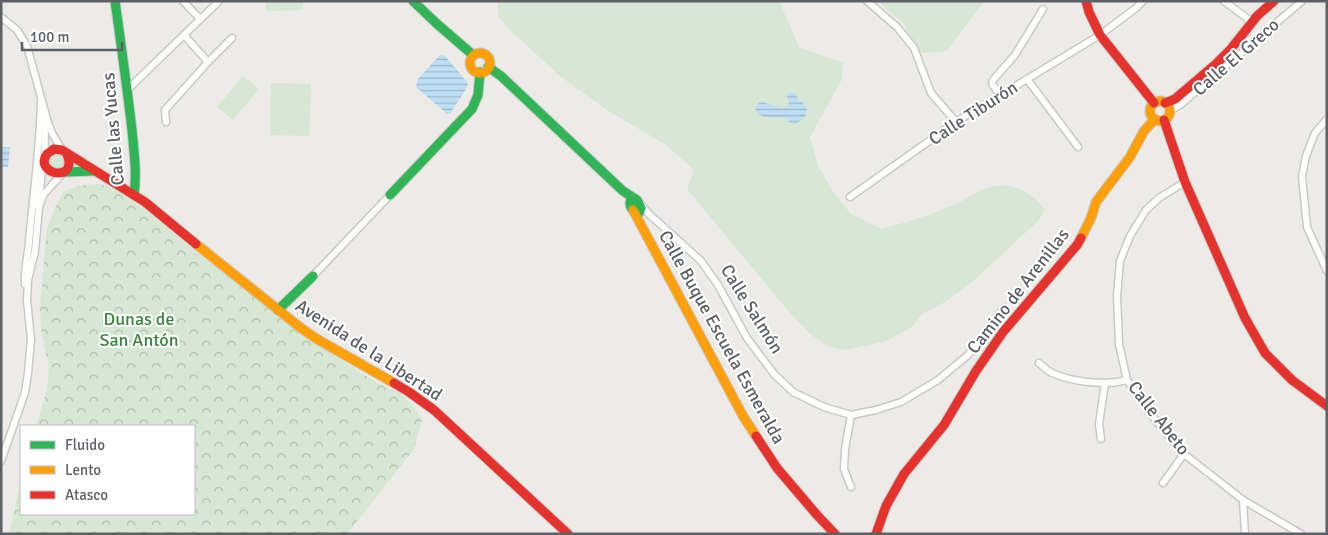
<svg xmlns="http://www.w3.org/2000/svg" width="1328" height="535" font-family="Signika,sans-serif">
	<defs>
		<pattern id="forest-crowns" width="20" height="18" patternUnits="userSpaceOnUse" patternTransform="scale(1.25)"><rect width="20" height="18" fill="#d6e7d3"/><path d="M2 6a3 3 0 1 1 6 0M12 15a3 3 0 1 1 6 0" fill="none" stroke="#b1bfaf"/></pattern>
		<pattern id="water-rules" width="6" height="5" patternUnits="userSpaceOnUse" patternTransform="scale(1.25)"><rect width="6" height="5" fill="#bedef4"/><path d="M0 2.5h6" fill="none" stroke="#9eb7c9"/></pattern>
	</defs>
	<rect width="100%" height="100%" fill="#ecebe7"/>
	<g fill="#d6e7d3">
		<polygon points="266,1 303,1 303,10 266,11"/>
		<path d="M498,1H779L799,47L843,63L842,79L810,137L818,165L831,189L851,214L881,229C905,223 928,216 951,206C962,202 971,195 982,190C1005,178 1031,190 1045,210L1038,221L972,282L945,302L922,314L912,327L886,341L846,350L829,347L810,334L791,314L687,189L694,170L666,145L607,110L560,76L511,31L498,16Z"/>
		<polygon points="877,1 984,1 947,51 921,53 907,32 906,26"/>
		<polygon points="243,76 259,89 233,120 217,107"/>
		<polygon points="271,83 311,84 309,136 270,135"/>
		<circle cx="57" cy="161" r="8"/>
	</g>
	<path fill="url(#forest-crowns)" d="M101,184C120,192 138,205 154,217C179,236 200,260 229,273L308,338L377,383L401,394L415,408L422,420L414,449L347,534H9L21,479V514H194V426H36L47,390L49,367L41,330L40,306L47,229L54,210L64,191L83,185Z"/>
	<g fill="url(#water-rules)">
		<polygon points="442,55 445,56 468,83 466,89 450,114 447,114 416,87 418,79 439,56"/>
		<path d="M791,92C796,93 796,95 799,100C800,102 803,103 805,105C811,113 801,122 795,124C790,123 787,119 783,118C773,116 760,121 755,109L759,103L762,102L782,108L787,107L789,103L787,98L788,94Z"/>
		<polygon points="1,147 10,147 8,167 1,167"/>
	</g>
	<g fill="none" stroke-linecap="round" stroke-linejoin="round">
		<g stroke="#c9c9c9" stroke-width="9">
			<g id="street">
				<polyline points="183,1 200,19"/>
				<polyline points="867,1 897,27 914,48 931,93 956,122"/>
				<polyline points="1224,1 1252,22"/>
				<polyline points="1,17 17,30 27,46 48,123 52,133 62,150"/>
				<polyline points="184,35 208,62"/>
				<polyline points="1027,79 1078,147"/>
				<polyline points="127,90 218,2"/>
				<polyline points="1000,95 992,84 993,80 1015,55 1043,9"/>
				<polyline points="1169,111 1180,105 1302,1"/>
				<polyline points="1327,119 1315,133 1306,156 1302,176 1307,227 1327,271"/>
				<path d="M44,120C46,133 44,145 45,157"/>
				<polyline points="166,122 165,110 208,62 232,38"/>
				<polyline points="1185,182 1159,198 1146,210 1130,236 1120,261 1117,296 1119,344 1127,380 1153,417 1184,454 1243,500 1301,534"/>
				<polyline points="850,197 956,122 1100,35 1136,8 1143,1"/>
				<polyline points="640,203 649,214 701,261 718,285 747,338 774,374 793,392 824,407 851,415 876,410 901,402 938,380 968,355 1004,308"/>
				<polyline points="35,205 40,190 42,170 45,163"/>
				<polyline points="313,276 390,195"/>
				<path d="M25,284C24,269 28,256 29,242C33,195 40,148 41,101"/>
				<path d="M1039,363C1043,366 1047,371 1052,373C1072,382 1106,386 1127,380"/>
				<polyline points="851,415 845,449 844,469 851,487"/>
				<polyline points="1101,439 1099,424 1105,383"/>
				<polyline points="1,461 19,410 25,392 28,373 31,339 27,300 28,280 35,251 39,207 44,194 63,173"/>
				<polyline points="1163,483 1184,454"/>
				<polyline points="1243,500 1245,534"/>
			</g>
		</g>
		<g stroke="#c9c9c8" stroke-width="11">
			<g id="fast">
				<path d="M115,1C121,44 127,87 132,130C134,152 137,173 134,195"/>
				<polyline points="413,1 436,23 473,55"/>
				<path d="M488,67L501,76L623,191L637,200L641,208L639,213C632,211 628,206 631,199L634,198"/>
				<polyline points="65,172 94,171"/>
				<polyline points="390,195 472,109 478,95 480,72"/>
				<polyline points="278,310 313,276"/>
			</g>
		</g>
		<g stroke="#c9c9c8" stroke-width="11">
			<g id="slow">
				<circle cx="480" cy="63" r="10"/>
				<circle cx="1160" cy="111" r="10"/>
				<polyline points="633,210 743,416 756,436"/>
				<polyline points="1081,238 1091,218 1096,202 1130,157 1144,131 1155,119"/>
				<polyline points="196,244 301,328 317,339 394,383"/>
			</g>
		</g>
		<g stroke="#c9c9c8" stroke-width="11">
			<g id="jam">
				<polyline points="1086,1 1089,12 1100,35 1154,103"/>
				<polyline points="1165,103 1175,99 1216,64 1230,50 1257,16 1274,1"/>
				<polyline points="1164,120 1185,182 1245,318 1265,353 1292,380 1327,406"/>
				<path d="M67,154C68,157 69,159 69,162C70,182 34,172 47,154C49,152 52,151 54,149L62,150L145,202L196,244"/>
				<polyline points="394,383 409,392 434,410 568,534"/>
				<polyline points="756,436 777,468 817,515 835,534"/>
				<polyline points="876,534 886,506 904,474 944,425 976,371 1003,332 1077,245 1081,238"/>
			</g>
		</g>
		<use href="#street" stroke="#fcfcfb" stroke-width="6"/>
		<use href="#fast" stroke="#30b455" stroke-width="9"/>
		<use href="#slow" stroke="#ff9f0a" stroke-width="9"/>
		<use href="#jam" stroke="#e5322d" stroke-width="9"/>
	</g>
	<g text-anchor="middle" stroke-width="4" stroke-linejoin="round" paint-order="stroke">
		<g font-size="18" fill="#5d6064" stroke="#fff">
			<text transform="translate(1236 57) rotate(-41)" y="6">Calle El Greco</text>
			<text transform="translate(973 113) rotate(-33)" y="6">Calle Tiburón</text>
			<text transform="translate(113 129) rotate(-95)" y="6">Calle las Yucas</text>
			<text transform="translate(1018 291) rotate(-52)" y="6">Camino de Arenillas</text>
			<text transform="translate(752 309) rotate(58)" y="6">Calle Salmón</text>
			<text transform="translate(722 337) rotate(61)" y="6">Calle Buque Escuela Esmeralda</text>
			<text transform="translate(369 350) rotate(33)" y="6">Avenida de la Libertad</text>
			<text transform="translate(1159 418) rotate(52)" y="6">Calle Abeto</text>
		</g>
		<g font-size="18" fill="#3c853e" stroke="#fff">
			<text x="139" y="325">Dunas de<tspan x="139" dy="21">San Antón</tspan></text>
		</g>
	</g>
	<rect width="1328" height="535" fill="none" stroke="#5d6064" stroke-width="5"/>
	<rect x="20" y="425" width="175" height="90" fill="#ffffff" stroke="#bebfc1"/>
	<rect x="30" y="441" width="25" height="8" fill="#30b455" stroke="#bebfc1"/>
	<text x="65" y="450" font-size="15" fill="#5d6064">Fluido</text>
	<rect x="30" y="466" width="25" height="8" fill="#ff9f0a" stroke="#bebfc1"/>
	<text x="65" y="475" font-size="15" fill="#5d6064">Lento</text>
	<rect x="30" y="491" width="25" height="8" fill="#e5322d" stroke="#bebfc1"/>
	<text x="65" y="500" font-size="15" fill="#5d6064">Atasco</text>
	<path d="M22 42v8h100v-8" fill="none" stroke="#5d6064" stroke-width="2.5"/>
	<text x="30" y="42" font-size="15" fill="#5d6064" stroke="#ffffff" stroke-width="4" paint-order="stroke">100 m</text>
</svg>
